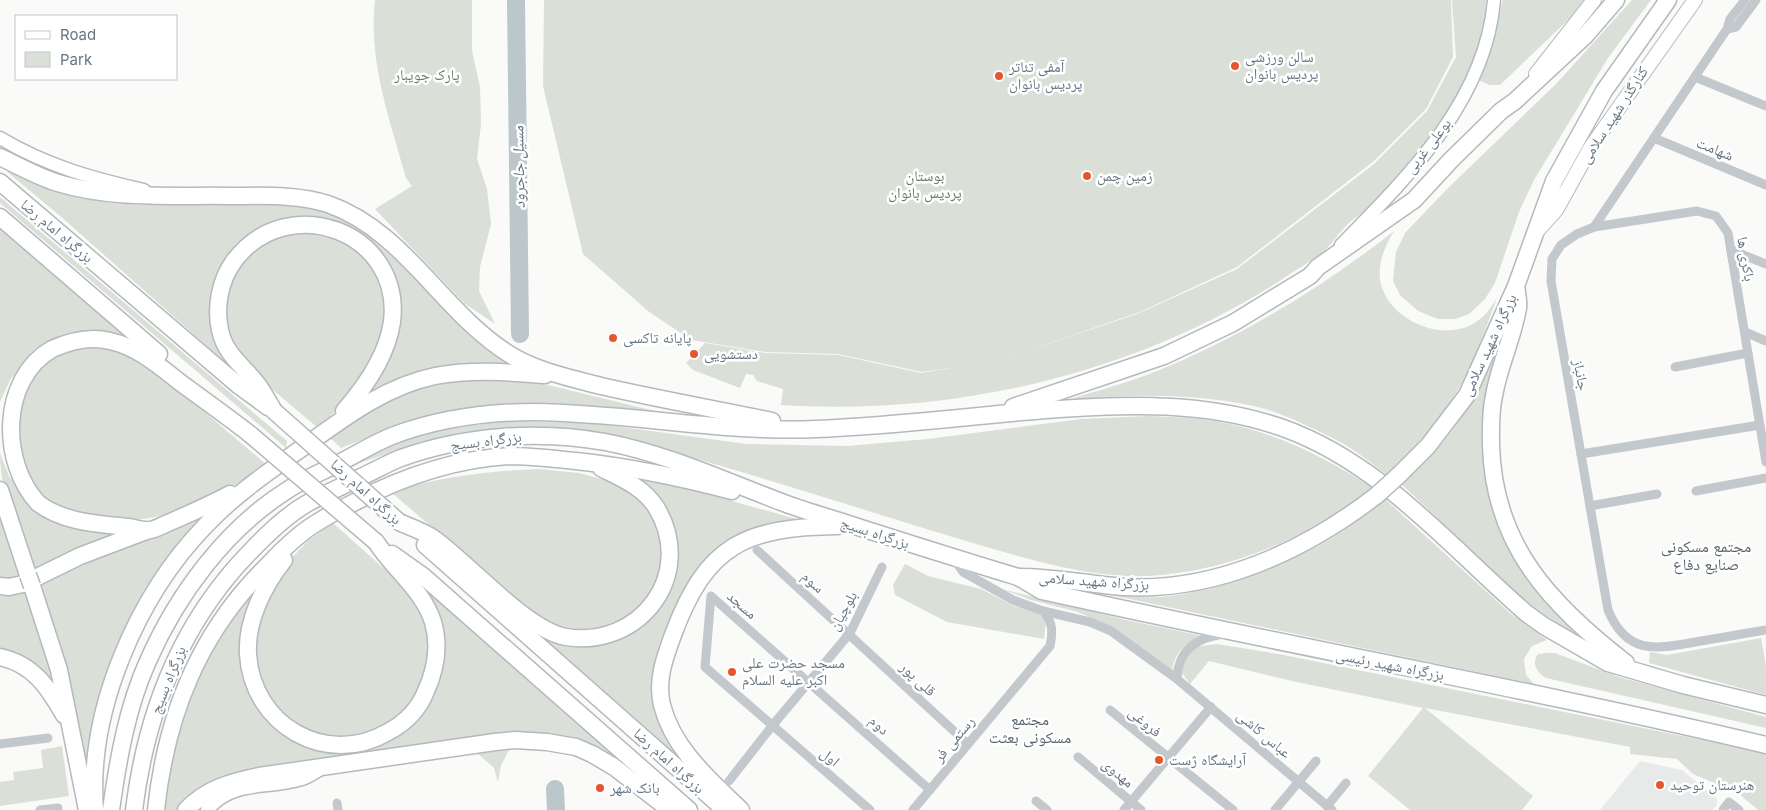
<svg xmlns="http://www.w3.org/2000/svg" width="1766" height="810" font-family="Inter,'Noto Naskh Arabic',sans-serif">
	<rect width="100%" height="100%" fill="#fafaf8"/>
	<polygon fill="#e8e9e9" points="1640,761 1682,770 1717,799 1717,805 1712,810 1600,810"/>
	<g fill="#dadfd7">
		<path d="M375,0H472V51L480,87L481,124L477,159L487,189L491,224L480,267L479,291L495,324L464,303L375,209L412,186L406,178C390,120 368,61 375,0Z"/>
		<path d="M544,0H1451L1453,57L1426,109L1374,161L1237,267L1140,312L997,361L1137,314L1237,269L1374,164L1427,111L1456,57L1452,0H1486C1483,66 1451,112 1411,161C1401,174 1391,188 1380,199C1369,210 1355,216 1345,227C1337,235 1331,246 1322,253C1309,263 1294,271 1281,280C1135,374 954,416 781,405L783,389L757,381L753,375L746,374L740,388L693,370L686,363L705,343L766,353L838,355L921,373L956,367L922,372L838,354L766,352L691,340L648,311L583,254L543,86Z"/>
		<polygon points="1503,0 1589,0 1500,85 1490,85 1478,80 1493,42"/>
		<polygon points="1632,0 1651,0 1608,58 1534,180 1519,212 1495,283 1485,299 1469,314 1455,319 1438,319 1418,311 1400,295 1393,281 1396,252 1405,233 1448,188 1556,84"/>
		<polygon points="6,171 62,193 111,203 143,205 272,203 310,207 355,221 524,368 498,365 352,408 397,312 356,234 265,229 214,303 251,385 59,215"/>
		<polygon points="0,197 287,441 286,448 0,203"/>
		<polygon points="0,228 137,343 117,337 26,361 10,380 0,402"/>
		<polygon points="318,229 368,257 388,304 377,356 341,406 318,428 247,368 234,351 223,315 235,267 269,237"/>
		<path d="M1394,231C1385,246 1378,262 1380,279C1385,317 1437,342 1471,325C1483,319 1490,309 1497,298C1488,322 1480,346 1469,369C1450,410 1419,443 1387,475C1372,464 1357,451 1340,442C1312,428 1280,411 1249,405C1189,393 1125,394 1064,401C1092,392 1120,385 1147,375C1236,340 1319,290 1394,231Z"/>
		<path d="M1504,335L1490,390L1497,513L1587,639C1519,609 1457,534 1401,484C1450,445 1481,392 1504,335Z"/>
		<path d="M107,345L154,369L268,466C207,502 155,533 83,514C73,511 59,510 50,505C40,500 30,487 22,479L14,392L57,350Z"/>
		<path d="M508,378L544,384L692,420L585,407L401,425L341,448L329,437C362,413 399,392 439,383C461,378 486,379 508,378Z"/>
		<path d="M1150,416C1169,417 1189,417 1208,420C1269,429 1321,455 1373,488C1309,537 1229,572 1148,576C1090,578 1032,560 976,544C886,517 797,488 707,462C670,451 632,436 594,432C509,421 439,437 359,463L354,459L411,438L448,429L503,421L593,423L746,444L847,446L928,439L1081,419Z"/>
		<path d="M0,453L9,476L23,496L119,532L32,573C19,535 0,494 0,453Z"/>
		<path d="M539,469L579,473L620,484L628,488L658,520L663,570L638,614L587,634L543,623L391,492C440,477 488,471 539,469Z"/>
		<polygon points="621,473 679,486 807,522 722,546 654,681 705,784 489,592 547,635 638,625 674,540"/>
		<path d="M1385,499L1511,614L1547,640L1532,646L1524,659L1526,675L1534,684L1087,590C1102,592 1118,596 1133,597C1196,601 1275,571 1329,540C1349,528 1367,513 1385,499Z"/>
		<polygon points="0,504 26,580 0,580"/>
		<polygon points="205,516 144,601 89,792 35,583 61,570 187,525"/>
		<polygon points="333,523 409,591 418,602 432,646 419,697 383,729 338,740 294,727 262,690 254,648 259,618 285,565 308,541"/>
		<polygon points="905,564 928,576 981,589 1014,606 1038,613 1046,621 1044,639 947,622 895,595 893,585"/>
		<polygon points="273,566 245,667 297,739 385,740 440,663 412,577 679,810 578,743 437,744 179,810 162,810 170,750 203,657"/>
		<polygon points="28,586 59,697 0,651 0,596 9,596"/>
		<path d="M1002,589L1126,620L1203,636C1185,644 1175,651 1172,671L1117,630L1078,612L1031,600Z"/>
		<polygon points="1761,638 1766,666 1766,695 1649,663 1650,652 1667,655"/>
		<polygon points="1217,644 1284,655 1766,753 1766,810 1758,810 1738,793 1693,774 1677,759 1630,754 1630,747 1425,708 1533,796 1522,810 1410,810 1368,776 1423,708 1292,681 1209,661 1190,684 1182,673 1184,660 1195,647"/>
		<path d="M1546,653H1555L1619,677L1766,717V728L1546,678C1537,672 1531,664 1538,654Z"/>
		<polygon points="62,746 69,796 0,806 0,782 14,780 13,772 43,768 41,750"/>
		<polygon points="509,750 501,765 498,782 494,768 477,753"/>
	</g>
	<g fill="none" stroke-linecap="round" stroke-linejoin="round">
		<g stroke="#bbc7cb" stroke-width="18">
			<polyline points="516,0 520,334"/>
			<polyline points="555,789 556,810"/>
		</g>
		<g stroke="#b3babf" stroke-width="15">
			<g id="secondary">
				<path d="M0,138C45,165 93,179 144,190"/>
				<path d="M1341,245C1408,177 1486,100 1494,0"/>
				<path d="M207,810C235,779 266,790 302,779C308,777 314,773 319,770"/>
			</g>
		</g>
		<g stroke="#b5babe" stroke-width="16">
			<g id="primary">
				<polyline points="1536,74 1594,0"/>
				<polyline points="1538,230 1556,210 1591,147 1695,0"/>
			</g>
		</g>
		<g stroke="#b4b9bd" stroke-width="19">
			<g id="highway">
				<path d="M0,157C19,166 38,177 58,183C113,200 174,195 231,196C263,196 297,194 328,204C405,231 442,312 509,354C536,371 571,378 601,386C658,399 715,409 772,421"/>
				<polyline points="0,182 238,385 268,407"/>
				<polyline points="0,217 159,354"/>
				<path d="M1516,286C1517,293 1519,302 1518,308C1513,338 1499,366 1494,396C1490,413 1491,429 1491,446C1494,546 1551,605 1626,663"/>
				<polyline points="1013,407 1164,356 1233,323 1310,276 1318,267 1414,200 1451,160 1501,111 1515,101 1585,36 1616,0"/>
				<path d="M274,411C269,403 264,393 258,385C244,366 225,355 220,330C215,307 220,280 234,261C288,189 403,232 392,322C387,356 366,386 344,411"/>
				<polyline points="1400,474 1428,446 1467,395 1516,286 1554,181 1604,91 1668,0"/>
				<polyline points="0,490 28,575"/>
				<path d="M230,494C209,505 189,514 168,523C163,525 156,529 150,530C144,531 135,528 128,527C98,524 62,522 38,503C0,462 0,379 52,349C70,341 91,336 110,341C138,347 159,366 181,383C204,400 228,417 251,435"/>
				<path d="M399,522C410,527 423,531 433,538C469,563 526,630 566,637C640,649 697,574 656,507C643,487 621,478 601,468"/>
				<polyline points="425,545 725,810"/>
				<polyline points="392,554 423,576 689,810"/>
				<path d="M284,560C264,585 246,621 248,654C252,725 326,768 388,732C405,723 419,709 426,691C436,669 440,646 433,622C423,590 394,570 376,542"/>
				<path d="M1018,577C1054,577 1089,584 1124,587C1217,592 1306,550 1377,495"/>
				<polyline points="0,586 9,587 23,584 80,556 146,531"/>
				<polyline points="32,586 59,670 87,810"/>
				<path d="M0,657C33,664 48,687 64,715"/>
				<path d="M95,810C87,711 137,596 206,525C236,493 274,468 309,443C348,415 387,386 435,376C472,369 508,372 545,375"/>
				<path d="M111,810C118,760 127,707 148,661C177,595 225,530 286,491C302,480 322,472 339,463C357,454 374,443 392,436C437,419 487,412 535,412C629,413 722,433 816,429C893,426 970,416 1046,410C1127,404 1206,401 1283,428C1381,463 1449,546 1526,613L1544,626L1608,663L1683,685L1766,705"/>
				<path d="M134,810C146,714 180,625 247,555C265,536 284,517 306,504C324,494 343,486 361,477C374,471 388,463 401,458C465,435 539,430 605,442C668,454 725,481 784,503C808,512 834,519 858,527C911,544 965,561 1018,577L1042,591C1283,645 1526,688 1766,745"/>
				<path d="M156,810C166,715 199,632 268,565C283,549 299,533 318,522C330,514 343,508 355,502C404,476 455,459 510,456C532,456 555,459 576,461C631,467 679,477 732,491"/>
				<path d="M186,810C207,788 231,782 259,776L495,742L515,740L547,742L576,747L592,754L614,767L670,810"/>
				<path d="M741,810C710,780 673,749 662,705C656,680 665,657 673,635C706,545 745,527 838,526"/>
			</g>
		</g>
		<g stroke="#c3c8cc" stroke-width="9">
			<polyline points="1727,29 1736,27 1756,0"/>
			<polyline points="1695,77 1766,106"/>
			<polyline points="1654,138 1766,185"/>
			<polyline points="1594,227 1727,29 1730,19 1745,0"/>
			<polyline points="1731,250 1766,264"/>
			<polyline points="1745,332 1766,341"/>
			<polyline points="1675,367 1748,353"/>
			<polyline points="1581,454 1760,425"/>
			<path d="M1766,462L1728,233L1716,216L1697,211L1594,227L1577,234L1561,245L1552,259L1551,281L1608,610C1628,658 1659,648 1701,641C1723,637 1744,634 1766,630"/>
			<polyline points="1696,491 1766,478"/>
			<polyline points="1590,506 1657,494"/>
			<polyline points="757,550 968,744"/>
			<polyline points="953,558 963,572 1013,600 1043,611 1090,622 1111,631 1177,679 1332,810"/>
			<path d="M1177,679C1178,650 1196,638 1223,634"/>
			<polyline points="1110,710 1233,810"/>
			<polyline points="0,744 48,738"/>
			<polyline points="1078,757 1141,810"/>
			<polyline points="729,781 772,726 850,633 882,567"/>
			<polyline points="1036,801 1047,810"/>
			<polyline points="337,803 338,810"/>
			<polyline points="1327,806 1346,783"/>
			<polyline points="40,810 58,808"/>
			<polyline points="870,810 705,667 711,596 930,790"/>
			<path d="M913,810L1050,646C1053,632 1053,622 1043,611"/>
			<polyline points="1124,810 1211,707"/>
			<polyline points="1275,810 1316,761"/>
			<polyline points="1723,810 1729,802 1739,810"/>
		</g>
		<use href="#secondary" stroke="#fff" stroke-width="12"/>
		<use href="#primary" stroke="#fff" stroke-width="14"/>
		<use href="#highway" stroke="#fff" stroke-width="16"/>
		<g stroke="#b4b9bd" stroke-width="19" stroke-linecap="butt">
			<g id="highway-bridge">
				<polyline points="274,411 399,522"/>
				<polyline points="251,435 376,542"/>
				<polyline points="1377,495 1400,474"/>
				<polyline points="28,575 32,586"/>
			</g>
		</g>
		<use href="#highway-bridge" stroke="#fff" stroke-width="16"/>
	</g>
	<g fill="#e4572e" stroke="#fff" stroke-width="2">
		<circle cx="1235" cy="66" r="5"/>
		<circle cx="999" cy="76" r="5"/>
		<circle cx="1087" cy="176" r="5"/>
		<circle cx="613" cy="338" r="5"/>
		<circle cx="694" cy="354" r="5"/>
		<circle cx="732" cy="672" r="5"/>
		<circle cx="1159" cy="760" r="5"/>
		<circle cx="1660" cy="785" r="5"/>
		<circle cx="600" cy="788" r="5"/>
	</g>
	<g text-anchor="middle" stroke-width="5" stroke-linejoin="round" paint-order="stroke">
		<g font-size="15" fill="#657683" stroke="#fff" text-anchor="start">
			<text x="1245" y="62">سالن ورزشی<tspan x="1245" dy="17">پردیس بانوان</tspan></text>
			<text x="1009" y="72">آمفی تئاتر<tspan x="1009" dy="17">پردیس بانوان</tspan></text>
			<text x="1097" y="181">زمین چمن</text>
			<text x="623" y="343">پایانه تاکسی</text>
			<text x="704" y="359">دستشویی</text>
			<text x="742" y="668">مسجد حضرت علی<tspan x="742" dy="17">اکبر علیه السلام</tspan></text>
			<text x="1169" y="765">آرایشگاه ژست</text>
			<text x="1670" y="790">هنرستان توحید</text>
			<text x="610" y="793">بانک شهر</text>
		</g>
		<g font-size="15" fill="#687a64" stroke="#fff">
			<text x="427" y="80">پارک جویبار</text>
			<text x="925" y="181">بوستان<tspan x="925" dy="17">پردیس بانوان</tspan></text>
		</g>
		<g font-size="15" fill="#657683" stroke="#fff">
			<text transform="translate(1614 115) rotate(-57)" y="5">کنارگذر شهید سلامی</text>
			<text transform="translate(1428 146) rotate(-52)" y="5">بوعلی غربی</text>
			<text transform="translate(1715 149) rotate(22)" y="5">شهامت</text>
			<text transform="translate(57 231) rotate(40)" y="5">بزرگراه امام رضا</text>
			<text transform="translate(1746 259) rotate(80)" y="5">باکری ها</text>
			<text transform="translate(1489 345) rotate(-65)" y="5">بزرگراه شهید سلامی</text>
			<text transform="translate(1581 375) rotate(80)" y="5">جانباز</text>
			<text transform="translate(486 441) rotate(-7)" y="5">بزرگراه بسیج</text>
			<text transform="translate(366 492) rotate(42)" y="5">بزرگراه امام رضا</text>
			<text transform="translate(875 533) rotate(18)" y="5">بزرگراه بسیج</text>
			<text transform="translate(1094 581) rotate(4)" y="5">بزرگراه شهید سلامی</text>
			<text transform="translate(813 582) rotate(42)" y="5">سوم</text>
			<text transform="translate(742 605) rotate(41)" y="5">مسجد</text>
			<text transform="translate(843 611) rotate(-61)" y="5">بلوچیان</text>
			<text transform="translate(1390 665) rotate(11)" y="5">بزرگراه شهید رئیسی</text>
			<text transform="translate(918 679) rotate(43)" y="5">قلی پور</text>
			<text transform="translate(168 680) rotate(-68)" y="5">بزرگراه بسیج</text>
			<text transform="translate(1145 722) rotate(40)" y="5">فروغی</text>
			<text transform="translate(879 725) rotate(42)" y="5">دوم</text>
			<text transform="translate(1264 734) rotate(40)" y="5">عباس کاشی</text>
			<text transform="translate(954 739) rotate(-50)" y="5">رستمی فر</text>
			<text transform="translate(830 757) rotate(41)" y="5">اول</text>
			<text transform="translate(669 761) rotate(42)" y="5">بزرگراه امام رضا</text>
			<text transform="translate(1118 773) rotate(40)" y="5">مهدوی</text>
		</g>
		<g font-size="16" font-style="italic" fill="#60757c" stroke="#fff">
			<text transform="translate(518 167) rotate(-91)" y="6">مسیل جاجرود</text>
		</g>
		<g font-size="16" fill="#57646e" stroke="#fff">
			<text x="1706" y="552">مجتمع مسکونی<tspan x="1706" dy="18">صنایع دفاع</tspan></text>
			<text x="1030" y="725">مجتمع<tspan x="1030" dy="18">مسکونی بعثت</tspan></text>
		</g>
	</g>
	<rect x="15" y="15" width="162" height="65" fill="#ffffff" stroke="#c1c8cd"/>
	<rect x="25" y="31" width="25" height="8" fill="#ffffff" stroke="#c1c8cd"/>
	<text x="60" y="40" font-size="15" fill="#657683">Road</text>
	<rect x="25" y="52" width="25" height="15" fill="#dadfd7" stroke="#c1c8cd"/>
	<text x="60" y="65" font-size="15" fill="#657683">Park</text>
</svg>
